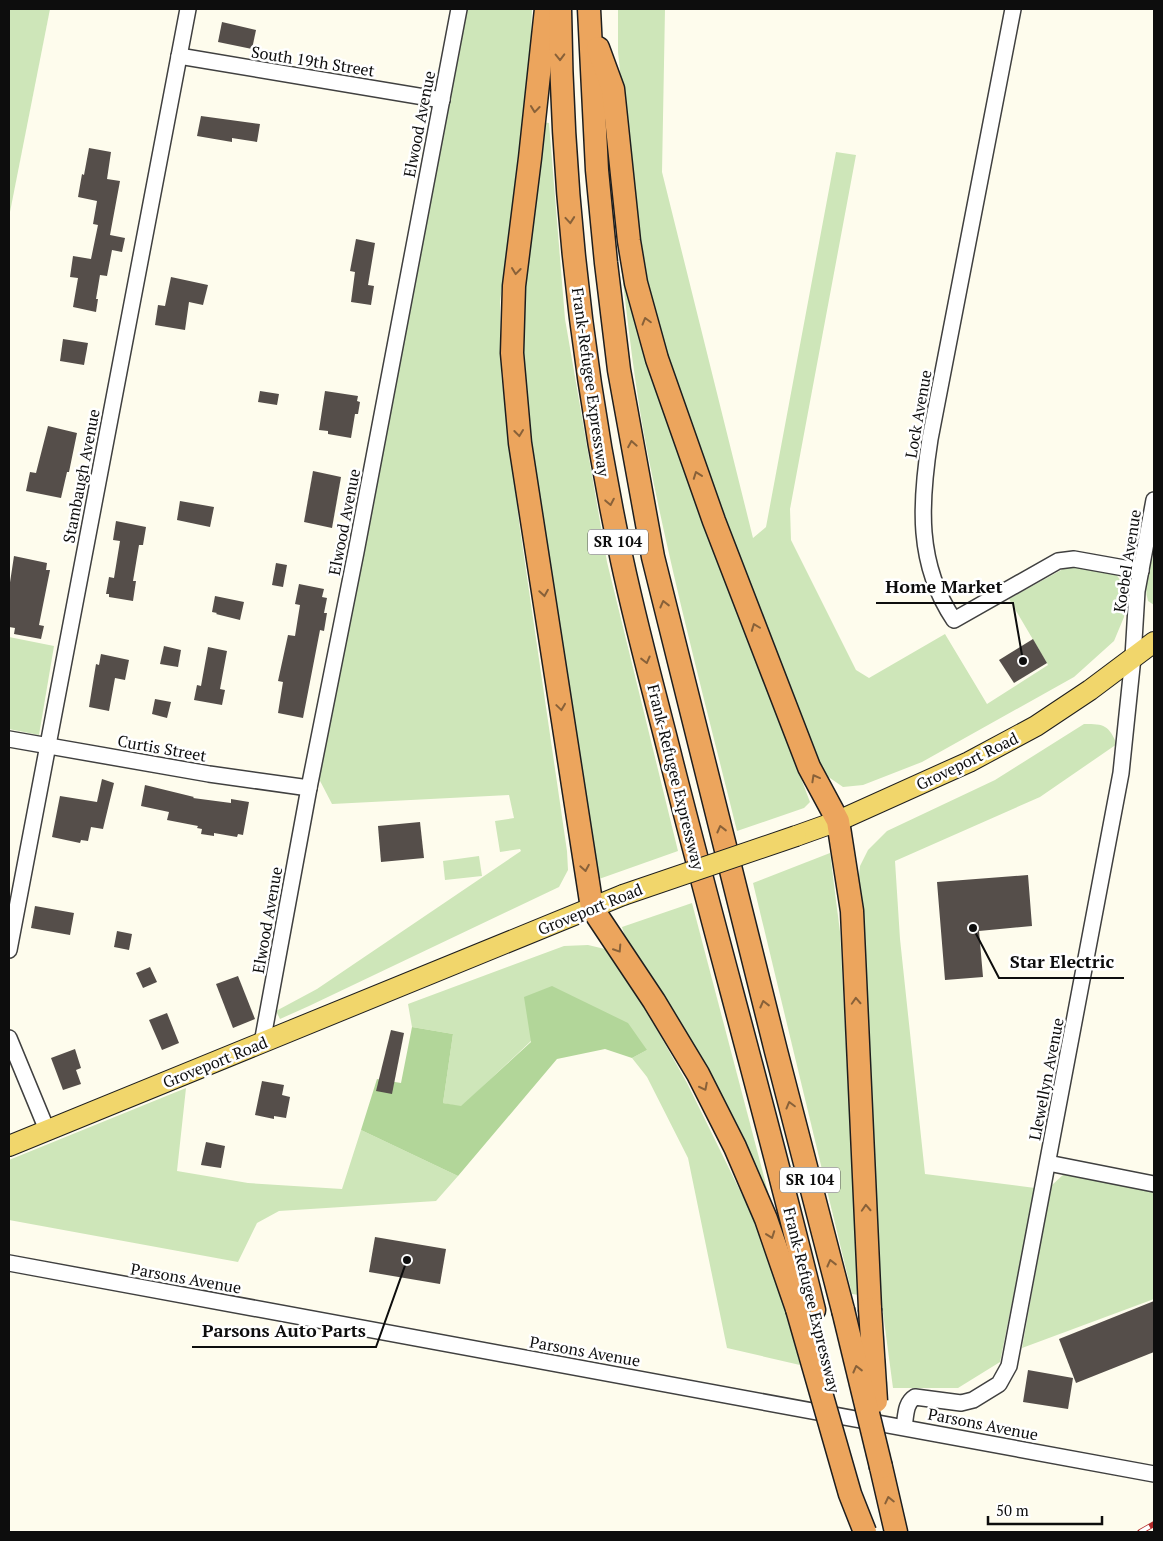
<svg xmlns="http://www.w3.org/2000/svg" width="1163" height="1541" font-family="'PT Serif',serif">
	<rect width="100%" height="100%" fill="#fefced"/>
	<g fill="#cee6b9">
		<polygon points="9,9 50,9 9,217"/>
		<polygon points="465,9 532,9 530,63 500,302 501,374 520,529 567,851 568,870 559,887 309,1006 280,1019 276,1011 317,989 521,851 520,849 500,852 495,821 514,818 509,795 332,804 318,777"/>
		<polygon points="618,9 665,9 662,172 753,538 766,527 836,152 856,155 790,509 791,540 856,670 869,678 945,634 987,704 1048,665 1009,599 1063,569 1079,565 1115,573 1127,589 1124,617 1114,641 1074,677 922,762 863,785 843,787 817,769 747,584 654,316 632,187 618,52"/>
		<polygon points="542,122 549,123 565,319 607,562 678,851 599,879 536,491 521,362 524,284"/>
		<path d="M620,257L649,370L679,455L810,802L804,808L737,831C706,706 673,582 648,455C635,390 628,323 620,257Z"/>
		<path d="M1154,554V605L1148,601C1143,584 1149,570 1154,554Z"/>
		<polygon points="9,637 54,646 39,735 9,729"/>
		<path d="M1084,724C1105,724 1108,725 1117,744L1040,797L895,861L900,939L925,1174L1035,1188L1000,1362L958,1388H893L875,1253L857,892L860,866L868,850L887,831L995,780Z"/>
		<polygon points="830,853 840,932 859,1295 852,1294 753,883"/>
		<polygon points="479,856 482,876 445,880 443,861"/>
		<polygon points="692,903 768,1192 761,1194 628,946 622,927"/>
		<polygon points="588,945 605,949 625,973 687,1083 751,1213 783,1297 800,1365 727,1348 688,1158 647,1077 632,1058 647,1050 531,1041 461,1107 443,1103 453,1034 412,1027 408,1004 564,946"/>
		<polygon points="186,1088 177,1171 248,1183 342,1189 361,1130 458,1176 436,1201 279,1211 257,1223 238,1262 9,1220 9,1160"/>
		<polygon points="1065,1173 1154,1190 1154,1299 1022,1348 1051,1186"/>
	</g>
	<polygon fill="#b2d699" points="552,986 628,1023 647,1050 632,1058 605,1049 557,1059 458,1176 361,1130 377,1079 401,1083 412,1027 453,1034 443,1103 461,1106 531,1042 524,997"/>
	<g fill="#554e4a">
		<polygon points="222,22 256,30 252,49 218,42"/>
		<polygon points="201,116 260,124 257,142 232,138 232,142 197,136"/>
		<polygon points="89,148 111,152 107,179 120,181 110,235 125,238 122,252 112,250 107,276 100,275 96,299 98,299 96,312 73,307 78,278 70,277 73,256 91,259 98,225 93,224 97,201 78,197 82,174 84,175"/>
		<polygon points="356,239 375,243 368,285 374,286 371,305 351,302 355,272 350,271"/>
		<polygon points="171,277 208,285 203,305 189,302 185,330 155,325 158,305 165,306"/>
		<polygon points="63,339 88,343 84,365 60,361"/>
		<polygon points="260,391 279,394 277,405 258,402"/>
		<polygon points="325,391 358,396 357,401 360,402 358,414 355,414 351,438 328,434 328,431 319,430"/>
		<polygon points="48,426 77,433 69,472 67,472 61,498 26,491 30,472 36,473"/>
		<polygon points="313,471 341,477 332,528 304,522"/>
		<polygon points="180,501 214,507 210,527 177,520"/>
		<polygon points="116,521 146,527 143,545 139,545 133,581 136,581 133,601 109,597 109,594 106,594 109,577 114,578 120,541 113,540"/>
		<polygon points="14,556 47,563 46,570 50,570 39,625 44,626 41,639 14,634 15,628 9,627 9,589"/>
		<polygon points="276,563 287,565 283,587 272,585"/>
		<polygon points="299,584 324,589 322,597 327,598 324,613 327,613 324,631 320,630 303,718 278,713 283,682 278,681 288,635 295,636 300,605 295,604"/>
		<polygon points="215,596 244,602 240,620 216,614 217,613 212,612"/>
		<polygon points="1033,639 1047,663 1014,683 999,660"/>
		<polygon points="164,646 181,650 178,667 160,664"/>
		<polygon points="208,647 227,651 220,689 225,690 222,705 194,700 197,685 201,686"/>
		<polygon points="101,654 129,660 125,680 115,678 109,711 89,707 96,664 99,665"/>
		<polygon points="155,699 171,702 167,718 152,714"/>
		<polygon points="102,779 114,783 103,829 91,827 88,841 81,840 80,843 52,837 60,796 97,802"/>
		<polygon points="145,785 194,797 193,798 231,803 231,799 249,802 243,835 238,834 237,837 214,833 214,836 201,834 202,829 197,828 198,826 167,820 169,812 141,806"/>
		<polygon points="420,822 424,858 381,862 378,826"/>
		<polygon points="1028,875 1032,926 979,931 983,977 945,980 937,882"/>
		<polygon points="35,906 74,913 70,935 31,928"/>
		<polygon points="117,931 132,934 129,950 114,947"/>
		<polygon points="150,967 157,982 143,988 136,973"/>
		<polygon points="238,976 255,1019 233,1028 216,984"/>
		<polygon points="167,1013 179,1043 162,1050 149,1020"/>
		<polygon points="391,1030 404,1033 392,1094 376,1091"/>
		<polygon points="75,1049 81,1068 76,1070 81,1084 63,1090 51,1058"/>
		<polygon points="262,1081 284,1085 282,1095 290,1097 286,1118 274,1116 274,1119 255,1115"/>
		<polygon points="206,1142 225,1146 221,1168 201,1165"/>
		<polygon points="375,1237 446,1249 440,1284 369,1272"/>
		<polygon points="1154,1301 1154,1352 1076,1383 1059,1339"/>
		<polygon points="1028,1370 1073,1378 1068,1409 1023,1402"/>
	</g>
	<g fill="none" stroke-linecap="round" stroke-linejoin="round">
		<g stroke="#404040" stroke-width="18">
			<g id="minor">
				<path d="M1013,9L930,439C920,503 916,564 954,620L1058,561L1074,559L1141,571"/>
				<polyline points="179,56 442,100"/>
				<polyline points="9,739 209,774 309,788"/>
				<polyline points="9,950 188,9"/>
				<polyline points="9,1038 47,1130"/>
				<polyline points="262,1043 309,788 356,552 459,9"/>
				<polyline points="1048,1163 1154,1184"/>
				<polyline points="9,1263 1154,1474"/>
				<path d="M904,1427C906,1416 905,1403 915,1397L961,1403L973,1400L999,1384L1009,1366L1121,773L1133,657L1137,591L1154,500"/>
			</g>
		</g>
		<g stroke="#1e1e1e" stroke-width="22">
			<g id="major">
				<polyline points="796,836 838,821 969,762 1036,726 1090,690 1154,642"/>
				<polyline points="9,1146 623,895"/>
			</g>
		</g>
		<g stroke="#1e1e1e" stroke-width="25">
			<g id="highway">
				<polyline points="546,9 530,158 514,286 512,353 520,443 592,908 654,1001 698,1074 735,1147 766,1219 797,1309"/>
				<path d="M560,9C562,189 582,369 619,546C634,620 655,694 673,767C719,948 770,1129 814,1310"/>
				<polyline points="589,9 597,170 606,263 619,370 653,557 776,1051 843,1310"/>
				<polyline points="598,48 613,89 629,241 636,283 657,359 714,521 809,767 838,821 852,911 870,1309"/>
				<polyline points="881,1467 896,1532"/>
			</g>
		</g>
		<use href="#minor" stroke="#fff" stroke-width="15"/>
		<use href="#major" stroke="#f1d66b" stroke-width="20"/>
		<use href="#highway" stroke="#eca55d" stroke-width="22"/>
		<g stroke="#b52d2d" stroke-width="5.5">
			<polyline id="rail" points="1140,1532 1154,1524"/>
		</g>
		<use href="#rail" stroke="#fff" stroke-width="4" stroke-dasharray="11" stroke-linecap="butt"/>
		<g stroke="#1e1e1e" stroke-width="22" stroke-linecap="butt">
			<polyline id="major-bridge" points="623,895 796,836"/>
		</g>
		<g stroke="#1e1e1e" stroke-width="25" stroke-linecap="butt">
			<g id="highway-bridge">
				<polyline points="797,1309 850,1494 865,1532"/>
				<polyline points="870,1309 876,1401"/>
				<polyline points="843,1310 881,1467"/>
			</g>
		</g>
		<use href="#major-bridge" stroke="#f1d66b" stroke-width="20"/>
		<use href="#highway-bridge" stroke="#eca55d" stroke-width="22"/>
	</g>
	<defs><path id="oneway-chevron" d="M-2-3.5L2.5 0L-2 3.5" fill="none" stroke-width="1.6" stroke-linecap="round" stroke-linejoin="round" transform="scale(1.25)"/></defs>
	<g stroke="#886139">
		<use href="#oneway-chevron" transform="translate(560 57) rotate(89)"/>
		<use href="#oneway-chevron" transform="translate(535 109) rotate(96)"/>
		<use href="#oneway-chevron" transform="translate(570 220) rotate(85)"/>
		<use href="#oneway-chevron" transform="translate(516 271) rotate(97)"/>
		<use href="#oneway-chevron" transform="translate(646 321) rotate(-106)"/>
		<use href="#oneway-chevron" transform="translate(519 433) rotate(83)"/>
		<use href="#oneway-chevron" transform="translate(632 444) rotate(-100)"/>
		<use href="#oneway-chevron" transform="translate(697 475) rotate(-110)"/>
		<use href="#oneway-chevron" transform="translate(610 502) rotate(79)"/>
		<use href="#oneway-chevron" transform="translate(544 593) rotate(81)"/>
		<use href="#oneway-chevron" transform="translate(664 604) rotate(-104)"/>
		<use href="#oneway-chevron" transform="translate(755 627) rotate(-111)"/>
		<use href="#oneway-chevron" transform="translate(646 660) rotate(76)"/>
		<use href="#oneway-chevron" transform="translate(561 707) rotate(82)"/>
		<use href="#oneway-chevron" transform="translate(815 778) rotate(-119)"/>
		<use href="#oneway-chevron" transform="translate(721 829) rotate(-104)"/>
		<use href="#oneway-chevron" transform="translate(585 868) rotate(80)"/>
		<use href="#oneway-chevron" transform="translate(618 949) rotate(57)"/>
		<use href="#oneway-chevron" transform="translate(856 1001) rotate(-93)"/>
		<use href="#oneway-chevron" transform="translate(764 1004) rotate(-104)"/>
		<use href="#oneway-chevron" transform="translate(704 1087) rotate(63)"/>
		<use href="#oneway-chevron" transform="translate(790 1105) rotate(-105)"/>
		<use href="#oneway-chevron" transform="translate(866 1208) rotate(-93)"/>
		<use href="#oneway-chevron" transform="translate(771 1235) rotate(70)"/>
		<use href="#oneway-chevron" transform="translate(831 1263) rotate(-104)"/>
		<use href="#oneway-chevron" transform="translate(857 1369) rotate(-104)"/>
		<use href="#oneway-chevron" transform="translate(889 1500) rotate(-103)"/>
	</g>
	<g text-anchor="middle" stroke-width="5" stroke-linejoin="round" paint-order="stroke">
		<g fill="#fff" stroke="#565656" stroke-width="1">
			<rect x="588" y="529.5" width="60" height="25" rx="4"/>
			<rect x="780" y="1167.5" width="60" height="25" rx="4"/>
		</g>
		<g font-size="15" font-weight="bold" fill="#0d0d0d">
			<text x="618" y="547">SR 104</text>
			<text x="810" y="1185">SR 104</text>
		</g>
		<g font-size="16" fill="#0d0d0d" stroke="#fff">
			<text transform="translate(313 61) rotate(9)" y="6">South 19th Street</text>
			<text transform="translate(419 124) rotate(-79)" y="6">Elwood Avenue</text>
			<text transform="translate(591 382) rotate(82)" y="6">Frank-Refugee Expressway</text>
			<text transform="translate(918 414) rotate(-80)" y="6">Lock Avenue</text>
			<text transform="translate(81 476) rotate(-79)" y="6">Stambaugh Avenue</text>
			<text transform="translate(344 522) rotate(-79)" y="6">Elwood Avenue</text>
			<text transform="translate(1127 561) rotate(-81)" y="6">Koebel Avenue</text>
			<text transform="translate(162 748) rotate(10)" y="6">Curtis Street</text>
			<text transform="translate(967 761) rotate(-26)" y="6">Groveport Road</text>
			<text transform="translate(676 777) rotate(76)" y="6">Frank-Refugee Expressway</text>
			<text transform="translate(590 909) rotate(-22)" y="6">Groveport Road</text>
			<text transform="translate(267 920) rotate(-80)" y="6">Elwood Avenue</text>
			<text transform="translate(215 1062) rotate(-22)" y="6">Groveport Road</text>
			<text transform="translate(1046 1079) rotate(-79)" y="6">Llewellyn Avenue</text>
			<text transform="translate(186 1278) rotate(10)" y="6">Parsons Avenue</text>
			<text transform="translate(812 1300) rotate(76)" y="6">Frank-Refugee Expressway</text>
			<text transform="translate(585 1351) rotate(10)" y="6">Parsons Avenue</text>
			<text transform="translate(983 1424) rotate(11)" y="6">Parsons Avenue</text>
		</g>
	</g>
	<path fill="none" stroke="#0d0d0d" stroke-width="2" d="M1023 661L1013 603H876M973 928L999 978H1124M407 1260L376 1347H192"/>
	<g fill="#0d0d0d" stroke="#fff" stroke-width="2">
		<circle cx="1023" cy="661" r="5"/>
		<circle cx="973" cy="928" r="5"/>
		<circle cx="407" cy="1260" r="5"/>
	</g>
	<g font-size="18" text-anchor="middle" font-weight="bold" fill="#0d0d0d" stroke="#fff" stroke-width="5" stroke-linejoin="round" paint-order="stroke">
		<text x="944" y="593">Home Market</text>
		<text x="1062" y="968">Star Electric</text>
		<text x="284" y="1337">Parsons Auto Parts</text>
	</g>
	<rect width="1163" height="1541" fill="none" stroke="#0d0d0d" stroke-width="20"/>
	<path d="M988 1516v8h114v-8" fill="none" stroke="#0d0d0d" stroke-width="2.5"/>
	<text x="996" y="1516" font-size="15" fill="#0d0d0d" stroke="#ffffff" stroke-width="4" paint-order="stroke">50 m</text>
</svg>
